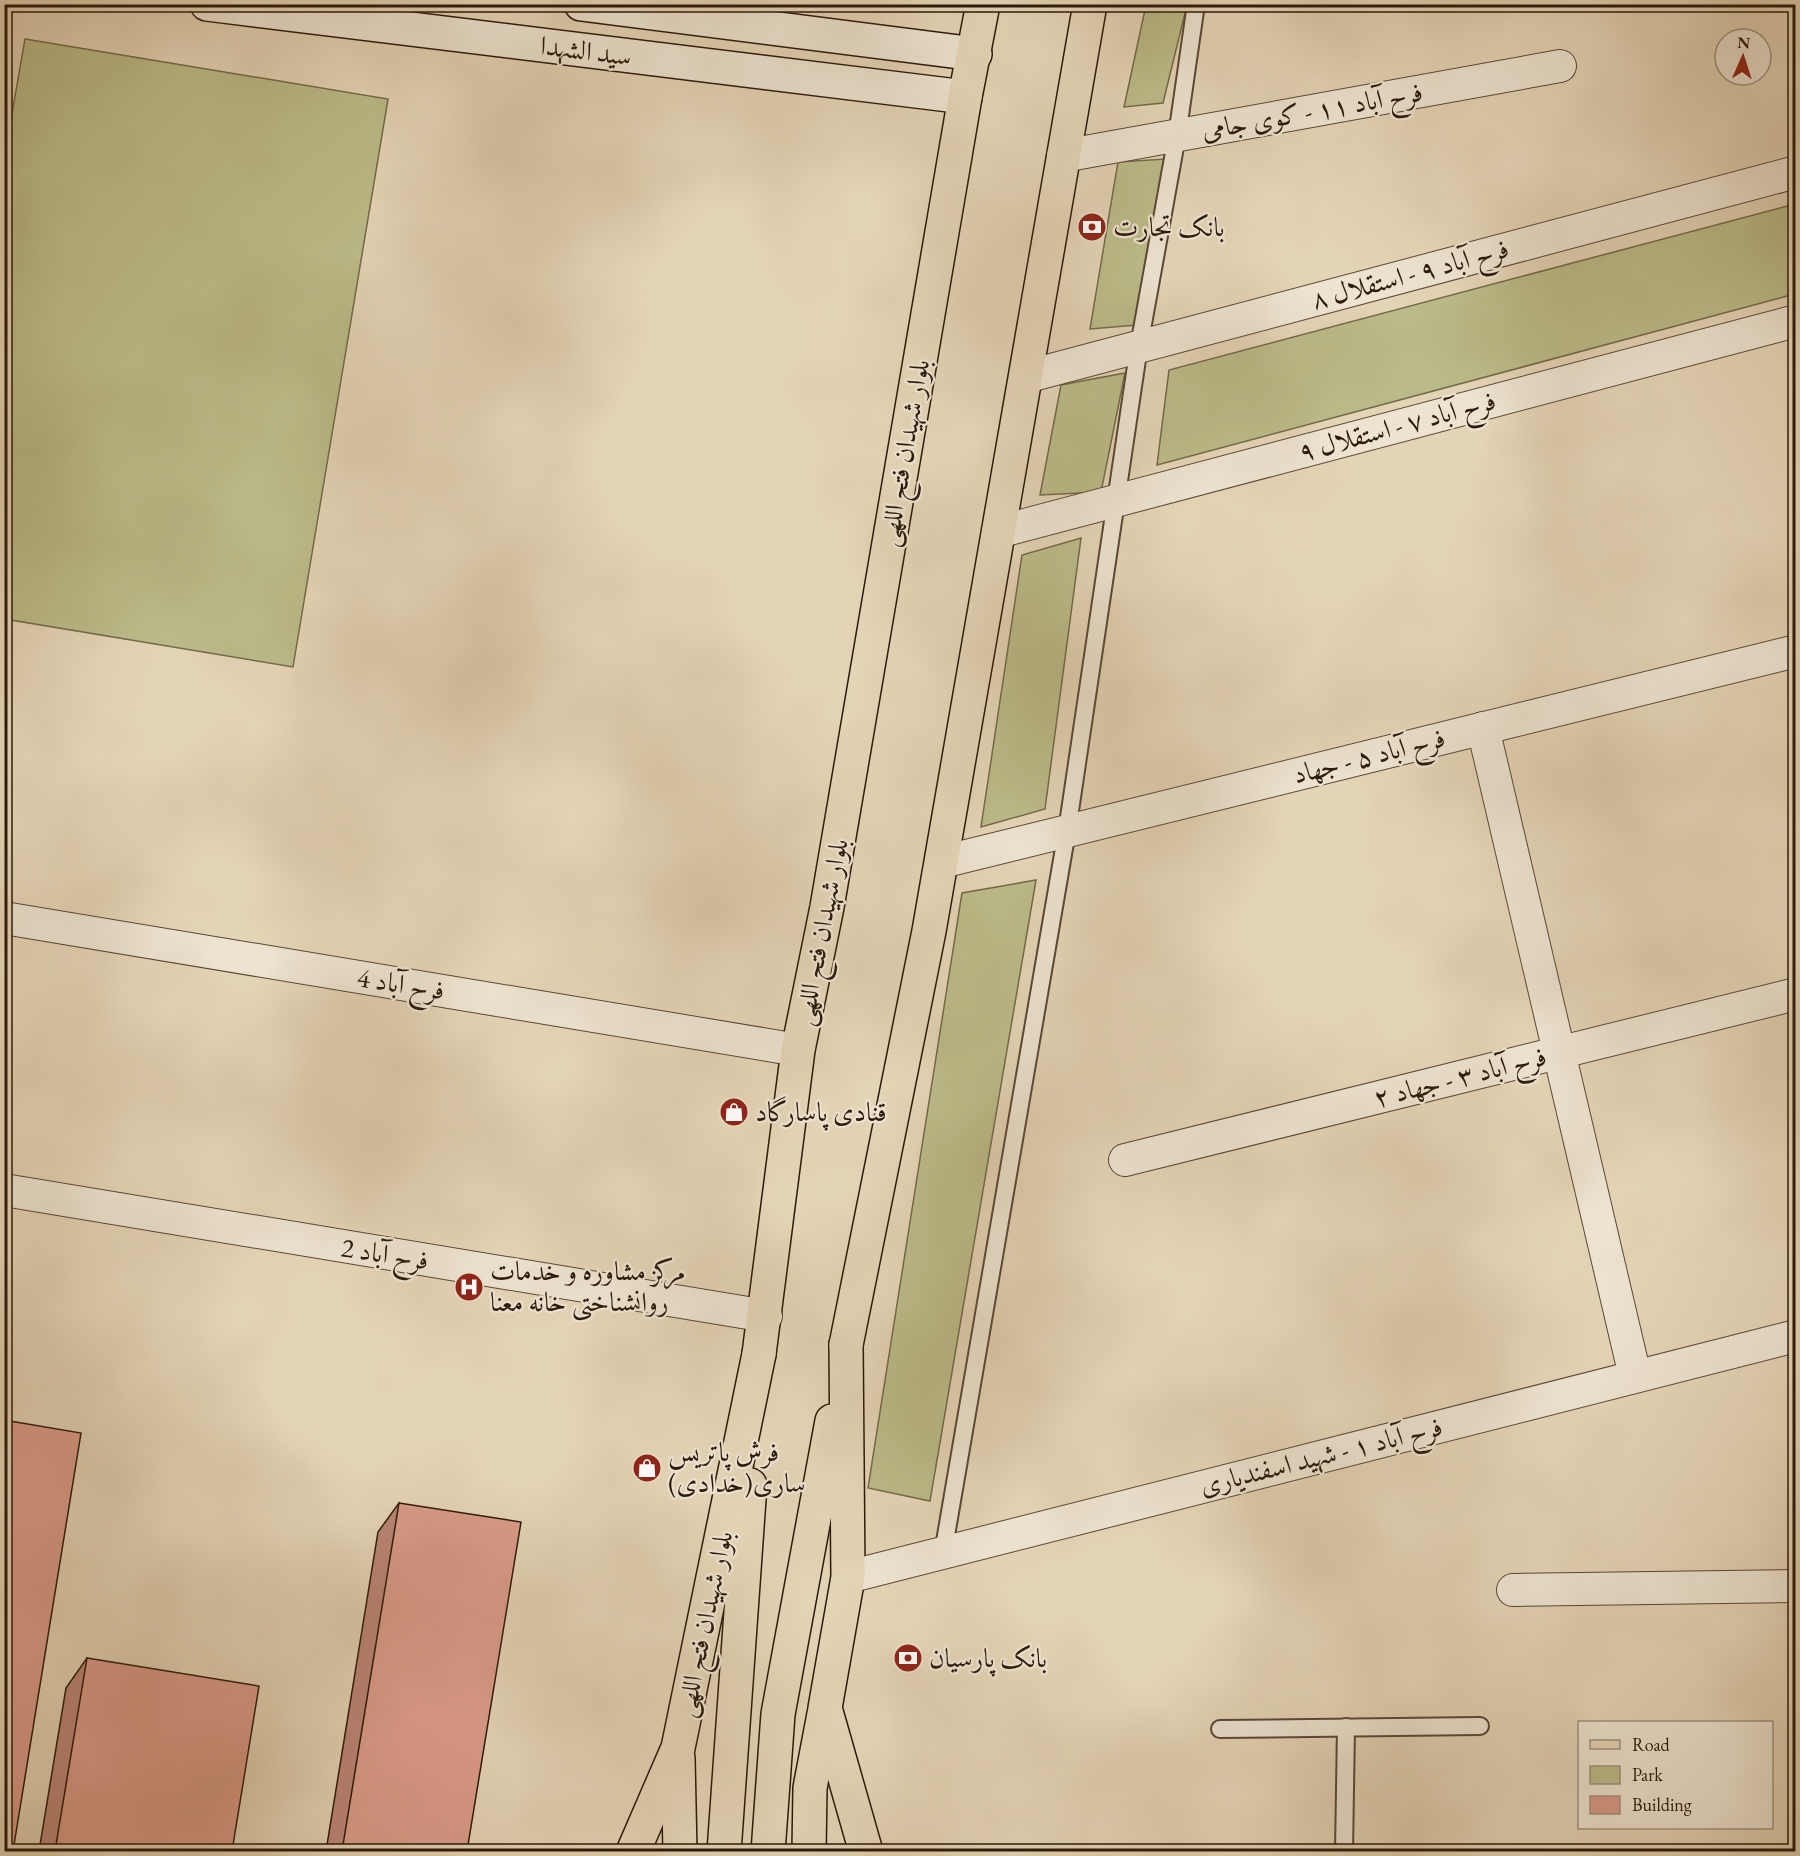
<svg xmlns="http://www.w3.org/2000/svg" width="1800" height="1856" font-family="'EB Garamond',Amiri,serif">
	<rect width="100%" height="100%" fill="#e4d4b6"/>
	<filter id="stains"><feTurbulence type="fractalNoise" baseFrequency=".00333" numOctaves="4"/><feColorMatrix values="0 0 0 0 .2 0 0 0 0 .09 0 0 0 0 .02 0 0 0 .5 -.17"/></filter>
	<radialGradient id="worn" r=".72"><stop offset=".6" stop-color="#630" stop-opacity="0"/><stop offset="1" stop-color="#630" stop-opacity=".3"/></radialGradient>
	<g fill="#bbbb89" stroke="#736a4a" stroke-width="1.5">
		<polygon points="1146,5 1187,5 1163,103 1124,107"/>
		<polygon points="25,39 388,99 293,667 5,619 4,159"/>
		<polygon points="1166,159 1137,325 1090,329 1118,162"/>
		<polygon points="1795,204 1795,294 1157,465 1169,370"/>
		<polygon points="1125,373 1101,492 1040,495 1061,385"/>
		<polygon points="1081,538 1045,809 981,827 1022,555"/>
		<polygon points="1036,880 930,1501 868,1488 962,893"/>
	</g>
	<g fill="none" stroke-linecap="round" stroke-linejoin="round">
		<g stroke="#594836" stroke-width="20">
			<g id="lane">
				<polyline points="943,1553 1067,831 1139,346 1177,136 1196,4"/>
				<polyline points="1220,1729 1480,1726"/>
				<polyline points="1344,1852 1346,1727"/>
			</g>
		</g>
		<g stroke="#594836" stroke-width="34">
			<g id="street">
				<polyline points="1063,156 1560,66"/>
				<polyline points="1025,377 1796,172"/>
				<polyline points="998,532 1796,321"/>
				<polyline points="1483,728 1635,1376"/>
				<polyline points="942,862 1796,651"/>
				<polyline points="4,918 798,1050"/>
				<polyline points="1125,1160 1796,994"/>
				<polyline points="4,1190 766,1316"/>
				<polyline points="848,1577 1796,1336"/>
				<polyline points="1513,1590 1796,1586"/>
			</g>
		</g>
		<g stroke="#2b1a0b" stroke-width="36">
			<g id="secondary">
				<polyline points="207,4 965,97"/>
				<polyline points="581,4 975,54"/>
			</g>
		</g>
		<g stroke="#2b1a0b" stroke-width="36">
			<g id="primary">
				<polyline points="846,1345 929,931 1090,4"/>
				<polyline points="759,1354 798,1050 827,907 965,97 983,4"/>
			</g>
		</g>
		<g stroke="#2b1a0b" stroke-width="36">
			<g id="highway">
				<polyline points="846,1345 848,1577 825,1708 866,1852"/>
				<polyline points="678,1758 680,1852"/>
				<polyline points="633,1852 678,1748 759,1354"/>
				<polyline points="724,1852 750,1485"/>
				<polyline points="768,1852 778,1714 832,1421"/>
				<polyline points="809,1852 810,1788 824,1714"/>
			</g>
		</g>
		<use href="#lane" stroke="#ede3d0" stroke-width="16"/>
		<use href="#street" stroke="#ede3d0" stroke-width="32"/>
		<use href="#secondary" stroke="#ede3d0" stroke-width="33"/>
		<use href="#primary" stroke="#e4d4b6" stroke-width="33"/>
		<use href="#highway" stroke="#e4d4b6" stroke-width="33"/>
	</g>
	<g fill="#bb8576" stroke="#2b1a0b" stroke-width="1.5">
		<polygon points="399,1503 467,1851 326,1851 378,1532"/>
		<polygon points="87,1658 232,1851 39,1851 66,1688"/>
	</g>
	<g fill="#da9b89" stroke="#2b1a0b" stroke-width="1.5">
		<polygon points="4,1420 81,1433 13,1851 4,1851"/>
		<polygon points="399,1503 521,1522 467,1851 342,1851"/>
		<polygon points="87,1658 259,1686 232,1851 55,1851"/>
	</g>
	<defs>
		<g id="bank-disc" transform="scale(1.5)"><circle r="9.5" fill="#8f2418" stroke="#ede3d0"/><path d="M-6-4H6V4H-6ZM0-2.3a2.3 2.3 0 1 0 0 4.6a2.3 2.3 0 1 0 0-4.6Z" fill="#fff"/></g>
		<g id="shop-disc" transform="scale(1.5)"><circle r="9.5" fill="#8f2418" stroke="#ede3d0"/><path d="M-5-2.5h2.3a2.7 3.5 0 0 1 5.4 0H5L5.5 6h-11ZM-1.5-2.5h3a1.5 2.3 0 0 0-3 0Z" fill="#fff"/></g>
		<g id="hospital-disc" transform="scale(1.5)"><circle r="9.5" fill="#8f2418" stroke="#ede3d0"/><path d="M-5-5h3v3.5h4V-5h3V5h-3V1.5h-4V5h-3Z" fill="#fff"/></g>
	</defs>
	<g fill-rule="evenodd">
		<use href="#bank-disc" x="1092" y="227"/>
		<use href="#shop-disc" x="734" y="1112"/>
		<use href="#hospital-disc" x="469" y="1287"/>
		<use href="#shop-disc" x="647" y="1468"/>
		<use href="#bank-disc" x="908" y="1658"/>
	</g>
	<g text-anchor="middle" stroke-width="4.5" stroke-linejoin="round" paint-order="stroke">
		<g font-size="27" fill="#2b1a0b" stroke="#ede3d0">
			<text transform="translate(586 51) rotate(7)" y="9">سید الشهدا</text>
			<text transform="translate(1312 111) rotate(-10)" y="9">فرح آباد ۱۱ - کوی جامی</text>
			<text transform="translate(1410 274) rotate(-15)" y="9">فرح آباد ۹ - استقلال ۸</text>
			<text transform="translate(1397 426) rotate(-15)" y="9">فرح آباد ۷ - استقلال ۹</text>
			<text transform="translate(904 453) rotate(-80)" y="9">بلوار شهیدان فتح اللهی</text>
			<text transform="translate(1369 756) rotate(-14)" y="9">فرح آباد ۵ - جهاد</text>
			<text transform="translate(821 932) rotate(-79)" y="9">بلوار شهیدان فتح اللهی</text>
			<text transform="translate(401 984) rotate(9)" y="9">فرح آباد 4</text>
			<text transform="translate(1460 1077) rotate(-14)" y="9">فرح آباد ۳ - جهاد ۲</text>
			<text transform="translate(385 1254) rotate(9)" y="9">فرح آباد 2</text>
			<text transform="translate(1321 1456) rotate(-14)" y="9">فرح آباد ۱ - شهید اسفندیاری</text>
			<text transform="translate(704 1624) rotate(-78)" y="9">بلوار شهیدان فتح اللهی</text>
		</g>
		<g font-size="27" fill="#2b1a0b" stroke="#ede3d0" text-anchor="start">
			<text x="1113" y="236">بانک تجارت</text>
			<text x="755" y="1121">قنادی پاسارگاد</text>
			<text x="490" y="1280">مرکز مشاوره و خدمات<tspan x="490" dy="31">روانشناختی خانه معنا</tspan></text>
			<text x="668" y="1461">فرش پاتریس<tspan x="668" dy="31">(خدادی)ساری</tspan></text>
			<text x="929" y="1667">بانک پارسیان</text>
		</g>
	</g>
	<rect width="1800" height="1856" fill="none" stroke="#e4d4b6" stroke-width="24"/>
	<rect x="6" y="6" width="1788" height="1844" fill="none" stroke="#2b1a0b" stroke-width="3"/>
	<rect x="12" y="12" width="1776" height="1832" fill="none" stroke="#2b1a0b" stroke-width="1.5"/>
	<rect x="1578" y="1721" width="195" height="108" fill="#ede3d0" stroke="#9f9381" stroke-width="1.5"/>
	<rect x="1590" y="1740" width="30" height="9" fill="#e4d4b6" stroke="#9f9381" stroke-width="1.5"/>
	<text x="1632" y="1751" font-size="18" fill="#2b1a0b">Road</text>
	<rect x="1590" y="1766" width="30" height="18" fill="#bbbb89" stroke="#9f9381" stroke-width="1.5"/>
	<text x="1632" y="1781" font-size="18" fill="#2b1a0b">Park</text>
	<rect x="1590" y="1796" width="30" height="18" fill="#da9b89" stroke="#9f9381" stroke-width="1.5"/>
	<text x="1632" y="1811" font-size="18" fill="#2b1a0b">Building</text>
	<g transform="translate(1743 57) rotate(3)"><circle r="28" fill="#ede3d0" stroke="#9f9381" stroke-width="1.5"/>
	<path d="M0-4.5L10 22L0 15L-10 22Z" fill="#8f2418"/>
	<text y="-9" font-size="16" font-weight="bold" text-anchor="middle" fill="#2b1a0b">N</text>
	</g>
	<rect width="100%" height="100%" filter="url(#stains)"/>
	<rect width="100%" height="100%" fill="url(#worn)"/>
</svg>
